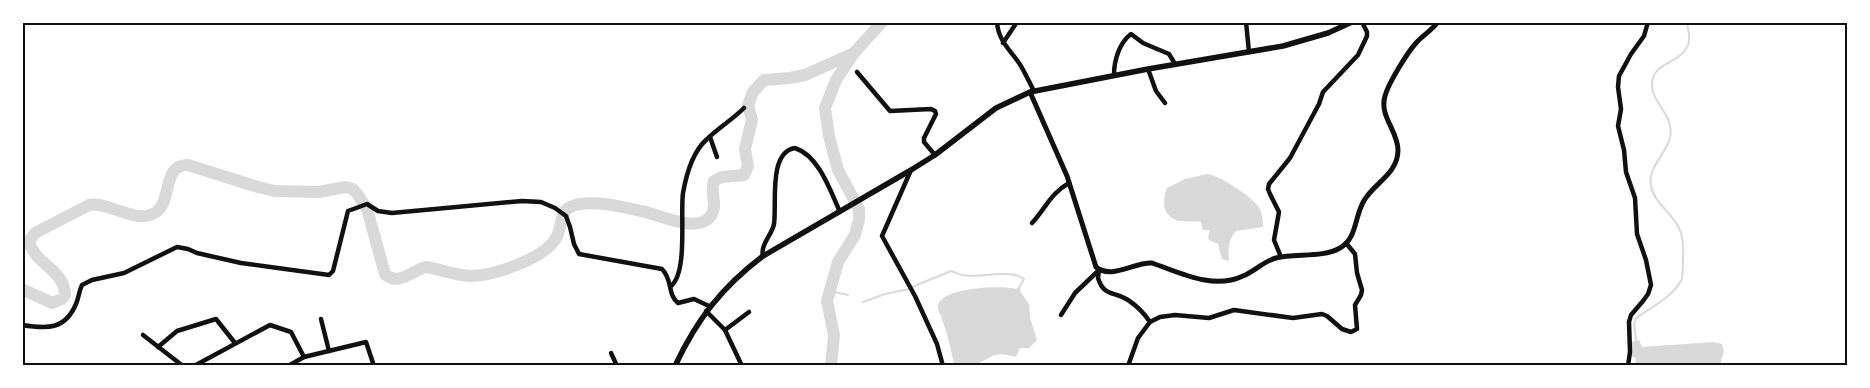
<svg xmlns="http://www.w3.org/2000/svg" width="1870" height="388" font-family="'Noto Sans',sans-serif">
	<rect width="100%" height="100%" fill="#fff"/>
	<g fill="#d9d9d9">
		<path d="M1207,174C1219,175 1249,195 1257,205C1262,211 1263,219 1263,227L1236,231C1228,240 1228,250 1229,261L1222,259L1218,244L1209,240L1208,237L1210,230H1203L1201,222C1193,220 1184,223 1176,220C1162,215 1162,200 1167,188L1185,179Z"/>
		<path d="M1018,287L1021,289L1020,291L1029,304L1030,317L1037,340L1029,348H1020L1016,357C993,350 994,357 974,365C969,367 960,366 954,365C951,348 947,333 941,316C939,313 937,308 938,305C943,287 1002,285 1016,289Z"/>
		<polygon points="1639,340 1642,347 1713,342 1722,344 1724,351 1720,365 1635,365 1636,359 1632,356 1632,342"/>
	</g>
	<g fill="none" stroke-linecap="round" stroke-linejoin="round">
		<g stroke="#d9d9d9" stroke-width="2">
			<path d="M912,287L951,271C955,272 958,274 962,275C979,279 1010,268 1024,279L1019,288"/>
			<polyline points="830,291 848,295"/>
			<polyline points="863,302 885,294 909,289"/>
			<path d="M1636,341L1634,324L1636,318C1652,307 1674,296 1682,279C1683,265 1685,247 1681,233C1676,215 1654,204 1651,186C1647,168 1666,154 1670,138C1675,115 1652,104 1652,85C1652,61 1681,64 1688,45C1691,38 1688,30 1687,22"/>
		</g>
		<g stroke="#d9d9d9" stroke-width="12">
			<path d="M22,289L52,303L62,299L65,295C65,270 34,264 29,241L35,233L89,205C110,201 137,226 156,212C172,202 162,164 188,165L258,187L274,191L319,192L345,187L353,189L358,195L367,209L385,274C398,287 413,270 426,267C440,269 457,276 471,276C495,275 544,259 556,238C565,222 556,208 580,204C599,201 622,207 641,211C658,214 700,236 712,214C718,203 709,192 714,181L722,177L744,175L748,166L745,149L752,120L748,105L753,92L764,80L790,78L805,75L854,53"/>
			<polyline points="831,366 834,335 827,301 838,262 855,235 859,219 859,209 838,170 829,136 825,108 836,80 854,53 882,22"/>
		</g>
		<g stroke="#111" stroke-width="4.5">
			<path d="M997,22C998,40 1010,50 1019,63C1025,72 1029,82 1034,91"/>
			<polyline points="1246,22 1249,52"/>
			<polyline points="1003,43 1017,22"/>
			<polyline points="1148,69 1156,91 1165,103"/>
			<polyline points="857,72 890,111 931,109 935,111 936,114 924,138 924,142 935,155"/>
			<path d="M1114,75C1114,61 1119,43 1131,34L1143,43L1169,54L1175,64"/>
			<polyline points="710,137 717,157"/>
			<polyline points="911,170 882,236 915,296 937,344 943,366"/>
			<path d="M1032,223C1045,209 1051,193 1069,183"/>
			<path d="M763,256C760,245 772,235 774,224C777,204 768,152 795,148C819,156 830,190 840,212"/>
			<polyline points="1281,257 1274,240 1279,212 1270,194 1268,189 1269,184 1290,158 1319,104 1323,92 1358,55 1367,36 1367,32 1362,22"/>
			<path d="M1099,270L1098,278C1104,297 1114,291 1128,300C1137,306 1144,313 1150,322L1160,317L1175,315L1209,318L1234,310L1293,318L1322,314L1327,316L1342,329L1351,332L1357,329L1355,305L1361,295L1362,290L1357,273L1355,254L1346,243"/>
			<path d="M671,286C688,272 680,214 683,193C686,176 693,152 706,140C718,128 732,120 744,108"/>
			<polyline points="706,311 725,330 742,366"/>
			<polyline points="1061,315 1075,293 1098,271"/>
			<polyline points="321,319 329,351"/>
			<path d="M22,325C47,329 65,330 76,304C79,297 79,291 82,285L92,280L124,273L177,247L188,249L197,253L241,263L329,275L333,271L348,211L367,204L378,211L392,213L522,201L541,202L555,208L566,216L570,227L574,244L579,254L662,269C673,280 667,294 678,303L694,299L709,306"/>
			<polyline points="725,330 749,312"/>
			<polyline points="143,335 183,366"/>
			<polyline points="158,347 177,331 216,319 235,343"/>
			<polyline points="611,353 617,366"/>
			<polyline points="194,366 270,325 291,332 304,357"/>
			<polyline points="288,366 304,357 366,342 374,366"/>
			<polyline points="1128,366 1138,338 1150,322"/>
			<polyline points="1628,366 1630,352 1629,322 1631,315 1643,301 1648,294 1651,285 1646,260 1637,234 1635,198 1626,172 1624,150 1618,126 1621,109 1618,87 1619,76 1631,54 1644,36 1648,22"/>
		</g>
		<path stroke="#111" stroke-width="5" d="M1030,92L1067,176L1096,267C1111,280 1134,262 1152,263C1181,273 1213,290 1243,276C1255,271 1264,261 1276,258C1295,253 1323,258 1340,248C1358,238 1354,215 1365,199C1376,182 1398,173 1398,150C1398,131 1379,116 1385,96C1388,84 1407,53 1416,43C1422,36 1431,31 1438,22"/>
		<path stroke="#111" stroke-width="5.5" d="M675,366C697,319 722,287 763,256L911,170L935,155L996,108L1030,92L1148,69L1283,46L1328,33L1352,22"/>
	</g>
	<rect width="1870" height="388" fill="none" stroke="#ffffff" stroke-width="48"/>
	<rect x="24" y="24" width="1822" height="340" fill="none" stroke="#111" stroke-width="2"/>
</svg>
